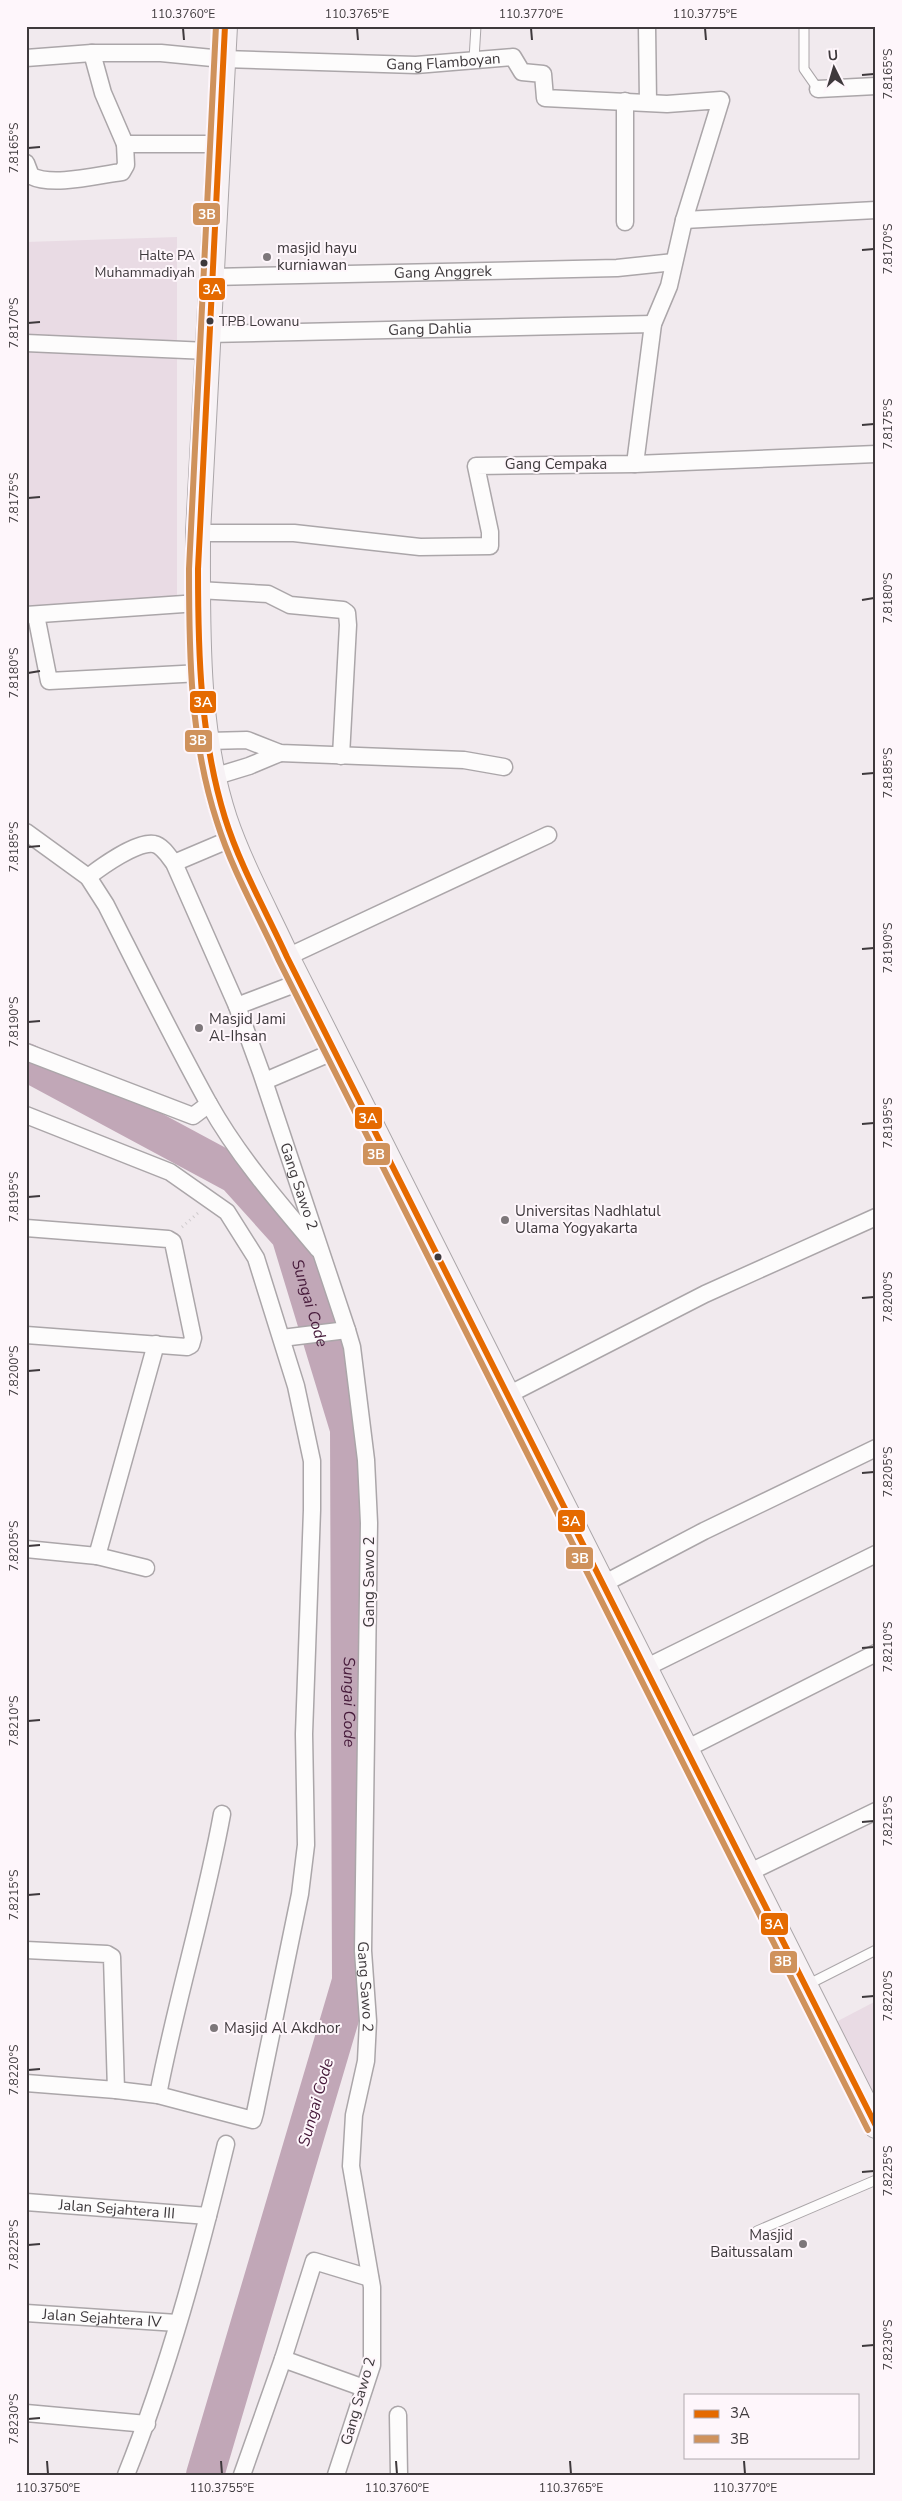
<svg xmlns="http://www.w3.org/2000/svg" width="902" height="2501" font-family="'Nunito Sans',sans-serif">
	<rect width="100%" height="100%" fill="#f1eaee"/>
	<g fill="#e9dbe4">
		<polygon points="177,237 177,598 26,608 26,242"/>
		<polygon points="876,2001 876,2101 834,2023"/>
	</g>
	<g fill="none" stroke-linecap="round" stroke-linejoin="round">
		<path stroke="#c1a7b7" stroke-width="38" id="s1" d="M26,1062L236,1175L290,1235L349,1429L351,1981L205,2475"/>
		<g stroke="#aba6a9" stroke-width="11">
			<g id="lane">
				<polyline points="804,26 804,69 818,89"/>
				<polyline points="474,59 476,26"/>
				<polyline points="807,1985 876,1950"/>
				<polyline points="757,2231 876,2180"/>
			</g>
		</g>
		<g stroke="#aba6a9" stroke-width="19">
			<g id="street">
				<polyline points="647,26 648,102"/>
				<polyline points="92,53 103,93 125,144"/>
				<path id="s2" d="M26,58L92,53H161L223,59L416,65L513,57L522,72L543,74L545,98L667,104L721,100L684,220L669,286L653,324L635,464L476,466L490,532V546L420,547L294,533H198"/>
				<polyline points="818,89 876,86"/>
				<path d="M26,163L31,176C53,187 98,175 122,172L126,165L125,144H219"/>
				<polyline points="684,220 876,210"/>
				<polyline points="625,222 625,101"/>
				<path id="s3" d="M212,277L617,268L674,262"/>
				<path id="s4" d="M208,334L653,324"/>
				<polyline points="26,343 208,351"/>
				<polyline points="635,464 876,454"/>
				<polyline points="198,590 268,594 290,605 343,610 347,613 348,625 341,756"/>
				<polyline points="26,615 198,603"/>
				<polyline points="36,615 49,681 201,673"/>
				<polyline points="208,741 247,740 280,753 464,760 504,767"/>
				<polyline points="213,777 249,766 280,753"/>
				<path d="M26,832L88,877L106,905C140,972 173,1039 209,1104C238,1156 279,1203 318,1249"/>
				<polyline points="174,863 233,838"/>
				<path id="s5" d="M88,877C101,867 137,841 154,844C163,846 169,857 174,863L237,1006L261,1072L347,1330L352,1347L366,1460L369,1523L363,1951L368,2021L366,2061L354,2115L351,2166L372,2287V2365L336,2475"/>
				<polyline points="287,957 548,835"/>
				<polyline points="237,1006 300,982"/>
				<polyline points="26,1052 193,1116 209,1104"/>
				<polyline points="265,1081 335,1051"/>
				<polyline points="26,1115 170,1172 227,1212 256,1258 296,1386 312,1461 312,1510 304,1734 306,1845 300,1894 255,2113 253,2120 158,2095 116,2090"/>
				<polyline points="26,1228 168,1239 173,1242 193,1338 191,1345 187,1347 26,1335"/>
				<polyline points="282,1338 347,1330"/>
				<polyline points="508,1395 705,1294 876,1217"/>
				<polyline points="26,1549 97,1556 146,1568"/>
				<polyline points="97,1556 156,1344"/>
				<polyline points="603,1584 704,1531 876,1448"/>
				<polyline points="645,1668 876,1554"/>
				<polyline points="686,1749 876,1653"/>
				<polyline points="748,1873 876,1811"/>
				<polyline points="26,1950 107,1954 112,1957 116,2090 26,2083"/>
				<path d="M158,2095C176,2000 205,1908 222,1814"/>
				<path id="s6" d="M26,2202L208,2216"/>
				<path id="s7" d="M26,2313L177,2323"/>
				<polyline points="283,2359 314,2261 370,2278"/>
				<polyline points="26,2413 147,2424"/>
				<polyline points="398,2415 399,2475"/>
				<path d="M126,2475C169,2368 199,2255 226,2144"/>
				<polyline points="242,2475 283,2359 364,2388"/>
			</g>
		</g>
		<g stroke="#aba6a9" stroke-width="26">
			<path id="secondary" d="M225,26L198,533C198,627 195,728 225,819C241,866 266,911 287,957L876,2126"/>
		</g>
		<polyline stroke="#cecacc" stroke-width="3" stroke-dasharray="1 4" stroke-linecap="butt" points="182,1227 198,1213"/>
		<use href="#lane" stroke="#fdfcfc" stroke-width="9"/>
		<use href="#street" stroke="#fdfcfc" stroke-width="16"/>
		<use href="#secondary" stroke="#f7f2f5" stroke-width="24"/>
		<g stroke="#fef6fb" stroke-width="10">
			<path id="bus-1" d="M225,26L198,569C198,653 200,737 225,818C240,866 266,911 287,957L876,2126"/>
		</g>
		<g stroke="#fef6fb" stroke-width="10">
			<path id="bus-2" d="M216,26L189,569C189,654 190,740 217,822C232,870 258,915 279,961L868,2130"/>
		</g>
		<use href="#bus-1" stroke="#e56a00" stroke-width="6"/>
		<use href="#bus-2" stroke="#cf925c" stroke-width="6"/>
	</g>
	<path fill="none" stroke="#3e393c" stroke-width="2" d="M183,28L184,40M357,28L358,40M531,28L532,40M705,28L706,40M862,75L874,74M28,148L40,147M862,250L874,249M28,323L40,322M862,425L874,424M28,498L40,497M862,600L874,598M28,673L40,671M862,774L874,773M28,847L40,846M862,949L874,948M28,1022L40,1021M862,1124L874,1123M28,1197L40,1196M862,1298L874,1297M28,1371L40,1370M862,1473L874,1472M28,1546L40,1545M862,1648L874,1647M28,1721L40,1720M862,1822L874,1821M28,1895L40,1894M862,1997L874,1996M28,2070L40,2069M862,2172L874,2171M28,2245L40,2244M862,2346L874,2345M28,2419L40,2418M47,2461L48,2474M221,2461L222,2474M396,2461L397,2474M570,2461L571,2474M744,2461L745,2474"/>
	<g fill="#7d777a" stroke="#fef6fb" stroke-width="2">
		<circle cx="267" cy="257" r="5"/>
		<circle cx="199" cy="1028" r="5"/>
		<circle cx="505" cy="1220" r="5"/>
		<circle cx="214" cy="2028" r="5"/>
		<circle cx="803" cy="2244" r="5"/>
	</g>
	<g fill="#3e393c" stroke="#fef6fb" stroke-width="2">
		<circle cx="204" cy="263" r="4.5"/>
		<circle cx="210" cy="321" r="4.5"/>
		<circle cx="438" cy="1257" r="4.5"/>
	</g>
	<g text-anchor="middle" stroke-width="4" stroke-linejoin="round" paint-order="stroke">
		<g font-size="14" fill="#3e393c" stroke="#fef6fb" text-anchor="end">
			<text x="195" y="260">Halte PA<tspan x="195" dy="17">Muhammadiyah</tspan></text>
			<text x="219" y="326" text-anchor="start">TPB Lowanu</text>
		</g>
		<g font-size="15" fill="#3e393c" stroke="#fef6fb">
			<text dy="5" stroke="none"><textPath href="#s2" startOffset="418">Gang Flamboyan</textPath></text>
			<text dy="5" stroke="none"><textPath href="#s3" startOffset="231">Gang Anggrek</textPath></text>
			<text dy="5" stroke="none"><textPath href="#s4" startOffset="222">Gang Dahlia</textPath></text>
			<text x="556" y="469">Gang Cempaka</text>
			<text dy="5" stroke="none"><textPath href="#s5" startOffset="450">Gang Sawo 2</textPath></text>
			<text transform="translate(369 1582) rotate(-90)" y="5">Gang Sawo 2</text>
			<text dy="5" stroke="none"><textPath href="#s5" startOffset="1260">Gang Sawo 2</textPath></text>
			<text dy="5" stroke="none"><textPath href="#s6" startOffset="91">Jalan Sejahtera III</textPath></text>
			<text dy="5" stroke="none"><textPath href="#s7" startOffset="76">Jalan Sejahtera IV</textPath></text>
			<text transform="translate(358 2401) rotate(-74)" y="5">Gang Sawo 2</text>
		</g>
		<g font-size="15" fill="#3e393c" stroke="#fef6fb" text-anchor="start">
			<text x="277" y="253">masjid hayu<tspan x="277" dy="17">kurniawan</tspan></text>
			<text x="209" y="1024">Masjid Jami<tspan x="209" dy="17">Al-Ihsan</tspan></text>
			<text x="515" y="1216">Universitas Nadhlatul<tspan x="515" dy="17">Ulama Yogyakarta</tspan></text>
			<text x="224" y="2033">Masjid Al Akdhor</text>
			<text x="793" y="2240" text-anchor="end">Masjid<tspan x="793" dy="17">Baitussalam</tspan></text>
		</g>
		<g font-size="16" font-style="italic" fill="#461a3a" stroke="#fef6fb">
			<text dy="6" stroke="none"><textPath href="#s1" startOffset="390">Sungai Code</textPath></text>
			<text dy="6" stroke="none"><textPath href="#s1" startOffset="795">Sungai Code</textPath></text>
			<text transform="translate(315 2102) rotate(-74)" y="6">Sungai Code</text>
		</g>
	</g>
	<g stroke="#fef6fb" stroke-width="2">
		<rect x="192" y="202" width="29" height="24" rx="5" fill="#cf925c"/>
		<rect x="198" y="277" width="28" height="24" rx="5" fill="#e56a00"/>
		<rect x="189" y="690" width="28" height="24" rx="5" fill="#e56a00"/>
		<rect x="184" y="729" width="29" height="24" rx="5" fill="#cf925c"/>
		<rect x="354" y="1106" width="29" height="24" rx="5" fill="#e56a00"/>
		<rect x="362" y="1142" width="29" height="24" rx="5" fill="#cf925c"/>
		<rect x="557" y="1509" width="29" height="24" rx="5" fill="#e56a00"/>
		<rect x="565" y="1546" width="29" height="24" rx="5" fill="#cf925c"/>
		<rect x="760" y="1912" width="29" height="24" rx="5" fill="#e56a00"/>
		<rect x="769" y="1950" width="29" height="24" rx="5" fill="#cf925c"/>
	</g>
	<g font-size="14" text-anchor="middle" font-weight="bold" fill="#fff">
		<text x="207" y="219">3B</text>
		<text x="212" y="294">3A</text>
		<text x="203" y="707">3A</text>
		<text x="198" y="745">3B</text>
		<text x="368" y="1123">3A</text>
		<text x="376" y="1159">3B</text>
		<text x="571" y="1526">3A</text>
		<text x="580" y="1563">3B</text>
		<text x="774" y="1929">3A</text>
		<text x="783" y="1966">3B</text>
	</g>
	<rect width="902" height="2501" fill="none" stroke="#fef6fb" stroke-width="55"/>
	<rect x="684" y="2394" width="175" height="65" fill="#fef6fb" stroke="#b1aaaf"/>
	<rect x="694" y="2410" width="25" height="8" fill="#e56a00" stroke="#b1aaaf"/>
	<text x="730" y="2418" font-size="15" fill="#3e393c">3A</text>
	<rect x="694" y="2435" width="25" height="8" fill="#cf925c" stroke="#b1aaaf"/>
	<text x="730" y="2444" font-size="15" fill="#3e393c">3B</text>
	<g transform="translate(834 68) rotate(355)" stroke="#fef6fb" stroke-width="4" paint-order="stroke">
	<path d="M0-4L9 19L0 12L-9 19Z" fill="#3e393c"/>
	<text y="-8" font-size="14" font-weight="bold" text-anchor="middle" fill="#3e393c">U</text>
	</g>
	<rect x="28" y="28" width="846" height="2446" fill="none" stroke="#3e393c" stroke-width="2"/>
	<g font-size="12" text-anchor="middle" fill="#3e393c">
		<text x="183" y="18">110.3760°E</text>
		<text x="357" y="18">110.3765°E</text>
		<text x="531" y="18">110.3770°E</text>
		<text x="705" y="18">110.3775°E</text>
		<text transform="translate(888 74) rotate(-90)" y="4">7.8165°S</text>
		<text transform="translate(14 148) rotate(-90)" y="4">7.8165°S</text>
		<text transform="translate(888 249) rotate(-90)" y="4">7.8170°S</text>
		<text transform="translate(14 323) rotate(-90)" y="4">7.8170°S</text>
		<text transform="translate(888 424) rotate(-90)" y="4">7.8175°S</text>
		<text transform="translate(14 498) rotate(-90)" y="4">7.8175°S</text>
		<text transform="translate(888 598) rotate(-90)" y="4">7.8180°S</text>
		<text transform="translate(14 673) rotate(-90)" y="4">7.8180°S</text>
		<text transform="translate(888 773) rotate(-90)" y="4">7.8185°S</text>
		<text transform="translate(14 847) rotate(-90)" y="4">7.8185°S</text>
		<text transform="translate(888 948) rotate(-90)" y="4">7.8190°S</text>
		<text transform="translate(14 1022) rotate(-90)" y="4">7.8190°S</text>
		<text transform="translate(888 1123) rotate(-90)" y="4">7.8195°S</text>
		<text transform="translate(14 1197) rotate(-90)" y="4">7.8195°S</text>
		<text transform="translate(888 1297) rotate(-90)" y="4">7.8200°S</text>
		<text transform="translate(14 1371) rotate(-90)" y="4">7.8200°S</text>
		<text transform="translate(888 1472) rotate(-90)" y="4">7.8205°S</text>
		<text transform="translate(14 1546) rotate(-90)" y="4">7.8205°S</text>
		<text transform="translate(888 1647) rotate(-90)" y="4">7.8210°S</text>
		<text transform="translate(14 1721) rotate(-90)" y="4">7.8210°S</text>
		<text transform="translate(888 1821) rotate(-90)" y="4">7.8215°S</text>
		<text transform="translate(14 1895) rotate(-90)" y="4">7.8215°S</text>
		<text transform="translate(888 1996) rotate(-90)" y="4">7.8220°S</text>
		<text transform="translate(14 2070) rotate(-90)" y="4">7.8220°S</text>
		<text transform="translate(888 2171) rotate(-90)" y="4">7.8225°S</text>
		<text transform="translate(14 2245) rotate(-90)" y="4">7.8225°S</text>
		<text transform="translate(888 2345) rotate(-90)" y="4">7.8230°S</text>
		<text transform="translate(14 2419) rotate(-90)" y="4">7.8230°S</text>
		<text x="48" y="2492">110.3750°E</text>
		<text x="222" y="2492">110.3755°E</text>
		<text x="397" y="2492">110.3760°E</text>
		<text x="571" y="2492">110.3765°E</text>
		<text x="745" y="2492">110.3770°E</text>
	</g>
</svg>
